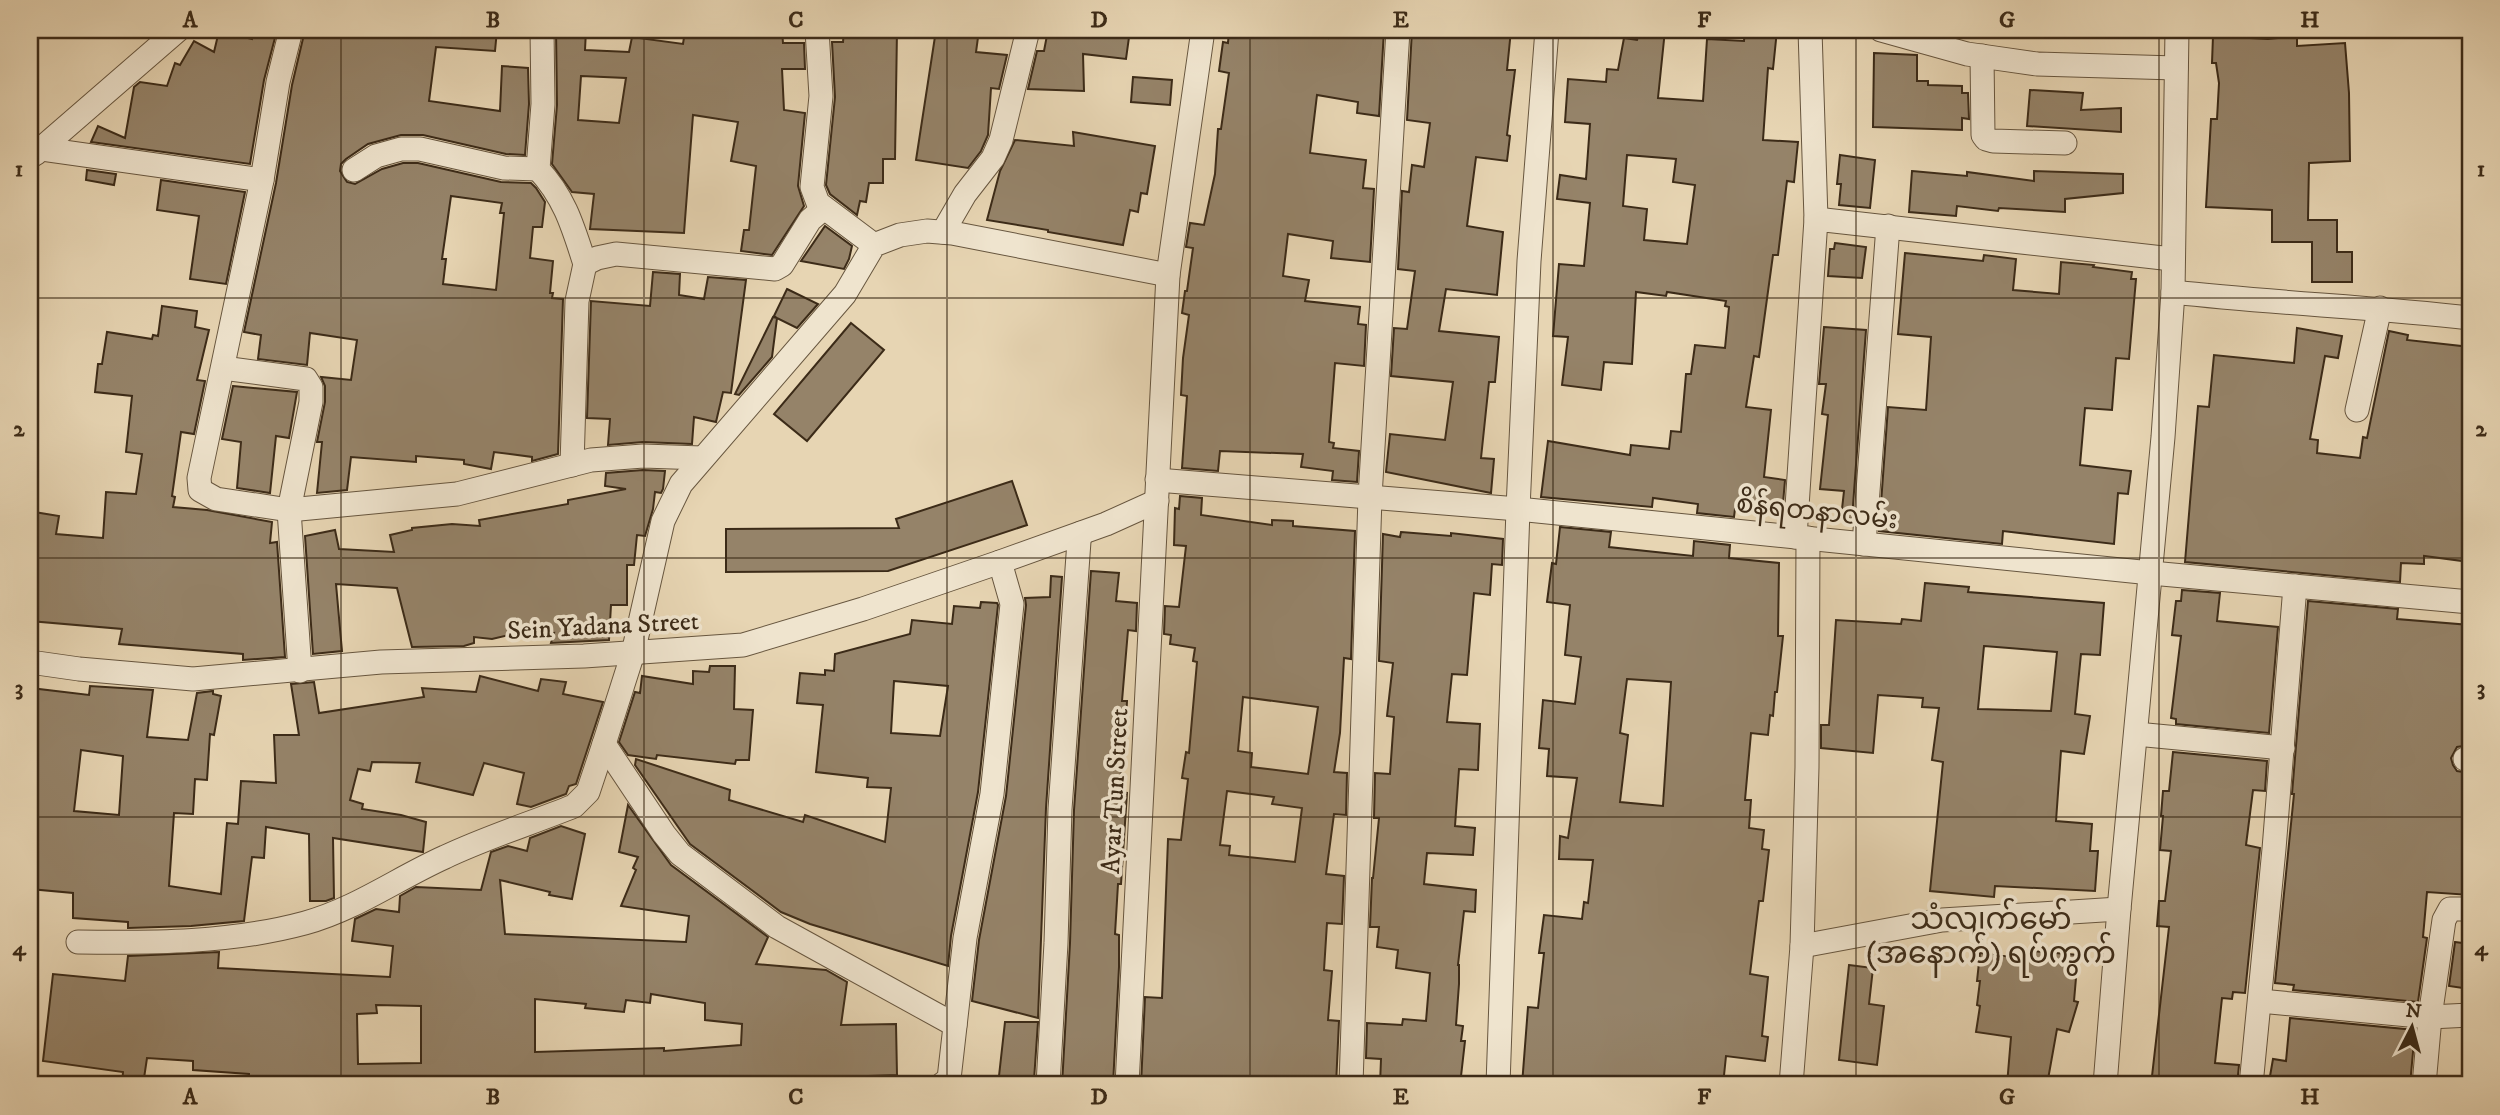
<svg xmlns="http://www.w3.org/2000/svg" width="2500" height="1115" font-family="'IM FELL DW Pica','Noto Sans Myanmar',serif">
	<rect width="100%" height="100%" fill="#e7d5b3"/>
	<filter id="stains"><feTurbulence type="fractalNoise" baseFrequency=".00286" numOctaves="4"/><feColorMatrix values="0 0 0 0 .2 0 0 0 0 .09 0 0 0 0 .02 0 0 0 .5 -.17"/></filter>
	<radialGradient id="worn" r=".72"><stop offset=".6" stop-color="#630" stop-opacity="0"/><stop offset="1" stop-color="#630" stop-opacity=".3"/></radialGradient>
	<g fill="#958369" stroke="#3c2b18" stroke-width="2" fill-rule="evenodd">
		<polygon points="254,30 277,30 264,80 250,164 91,142 98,126 125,138 134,87 140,82 167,86 175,63 180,65 194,41 214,52 219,31 252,39"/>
		<path d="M305,30H497L495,51L436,47L429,101L500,111L502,66L528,68L529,104L525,155L506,154L423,135H401L368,144L346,159L341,164L340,171L347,182L355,184L382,169L403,163H418L501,182L531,183L536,188L545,202L542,227H533L530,258L553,261L550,293H553L552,298L563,299L558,454L532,461V457L494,452L491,469L464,464V460L416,456V462L351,457L347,490L317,493L322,442H317L325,402V386L321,377L351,380L357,340L310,333L307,365L258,359L261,335L244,332L276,183L292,85ZM451,196L502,203L500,213H504L496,290L443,284L446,259H442Z"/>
		<path d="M556,30H586L585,50L629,52L632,37L683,44L685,31L732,37L731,32L782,30L783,43H804L805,69H782L784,110L805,113L798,186L804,206L772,255L741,251L744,230H749L756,166L731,161L738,122L693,115L684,233L590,229L594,194L572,192L552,164L557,105ZM581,76L626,78L619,123L578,120Z"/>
		<polygon points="844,30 897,30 895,159 883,159 883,183 869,183 866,202 860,201 857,215 830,194 826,185 835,97 832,42 843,42"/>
		<polygon points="936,30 979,30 976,52 1007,55 999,89 991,88 988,135 981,151 968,168 916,160"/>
		<polygon points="1048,30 1130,30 1126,59 1083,54 1084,91 1028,89 1037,51 1044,51"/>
		<polygon points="1229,30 1288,30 1328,38 1328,35 1355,38 1355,30 1384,30 1379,116 1357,113 1358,102 1317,95 1310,153 1366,160 1363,188 1374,189 1370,262 1331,258 1333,241 1288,234 1283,276 1309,280 1305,301 1360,307 1358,324 1366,325 1364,366 1335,363 1329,442 1334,443 1333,448 1359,451 1357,482 1332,480 1333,471 1301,467 1303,454 1220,451 1218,471 1182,468 1187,396 1181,395 1183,358 1189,315 1182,313 1185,291 1187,291 1193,248 1186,247 1190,223 1204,225 1215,174 1218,129 1221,129 1229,73 1219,71 1223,42 1228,43"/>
		<polygon points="1412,30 1511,30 1507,70 1515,70 1507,135 1510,136 1507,161 1476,157 1467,226 1503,232 1497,295 1446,289 1439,331 1499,337 1495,382 1489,382 1481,458 1494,459 1491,493 1386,472 1390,434 1445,440 1453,382 1391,376 1394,328 1407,329 1415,271 1398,269 1402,191 1409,192 1412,165 1424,167 1430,123 1407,120"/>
		<path d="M1640,30H1665L1658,98L1703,101L1707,39L1744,41L1745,30H1777L1773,69L1768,68L1763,140L1798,142L1794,182L1787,181L1778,255H1773L1759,357L1754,356L1746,407L1771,410L1764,477L1785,480L1782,515L1735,509L1734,517L1697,513L1698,504L1653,498L1652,507L1541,497L1548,441L1630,455L1631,445L1669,449L1671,431L1681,432L1686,374H1691L1695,345L1725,348L1729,307L1725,306L1726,301L1667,292L1666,296L1636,292L1632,364L1604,362L1601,390L1562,385L1568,337L1553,336L1559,264L1584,266L1590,203L1557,199L1560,175L1586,179L1590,124L1565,122L1568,79L1606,82L1607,69L1618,70L1624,38L1637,40ZM1627,155L1676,159L1673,182L1695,185L1687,244L1644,240L1647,209L1623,206Z"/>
		<polygon points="2213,36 2268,39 2297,36 2297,46 2345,43 2349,93 2350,161 2309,163 2308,220 2337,220 2337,252 2352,252 2352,282 2312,282 2312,242 2272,242 2272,210 2206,207 2211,119 2217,119 2219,83 2216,63 2212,63"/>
		<polygon points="1874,53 1917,55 1917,81 1928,81 1928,85 1962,86 1962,93 1968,93 1969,119 1962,118 1962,130 1873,127"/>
		<polygon points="1133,77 1172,80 1170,105 1131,102"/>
		<polygon points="2030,90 2083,93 2081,110 2121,108 2121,132 2027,126"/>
		<polygon points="1073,132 1155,146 1147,194 1141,193 1138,212 1130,210 1123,245 1048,232 1048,230 987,220 1000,171 1015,140 1074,146"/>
		<polygon points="1840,155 1875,160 1870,208 1839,205 1841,184 1837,184"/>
		<polygon points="87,170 116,174 114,185 86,180"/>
		<polygon points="1912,171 1967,176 1967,172 2034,181 2034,171 2123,174 2123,193 2065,199 2065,212 1999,208 1998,211 1957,206 1956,216 1909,212"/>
		<polygon points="161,180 245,192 226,284 190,279 199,216 157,210"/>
		<polygon points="825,226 852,246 849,259 844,269 801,261"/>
		<polygon points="1835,243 1866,247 1862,278 1828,276 1830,249 1834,249"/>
		<polygon points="1905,253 1983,261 1984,255 2016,259 2013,290 2059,294 2061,262 2094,265 2093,267 2132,272 2131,279 2136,279 2129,359 2116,358 2112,410 2085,408 2080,465 2131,471 2128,494 2118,493 2114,544 2003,531 2002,544 1879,531 1888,407 1926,410 1931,337 1898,334"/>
		<polygon points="653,272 680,274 679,295 704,299 708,277 746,280 731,393 723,392 716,422 694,417 692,444 643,442 608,445 610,419 587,418 591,301 650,306"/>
		<polygon points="787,289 818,304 797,328 777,318 772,357 739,395 735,394 773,317 777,318 774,316"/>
		<polygon points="162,306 197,311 195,327 209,330 197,380 205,381 194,434 181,432 172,496 175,497 173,507 207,510 272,522 270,543 277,542 285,657 243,660 243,654 119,644 122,629 30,621 30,538 34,512 59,516 56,534 103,538 106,492 136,494 142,454 126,452 132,396 95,392 98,364 102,364 107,332 152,339 153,335 158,336"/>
		<polygon points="851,323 884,350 807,441 774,414"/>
		<polygon points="1824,327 1866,330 1852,519 1841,518 1844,491 1820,489 1828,415 1822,414 1826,384 1819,384"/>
		<polygon points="2297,328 2342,336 2338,358 2325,356 2310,439 2318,440 2317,453 2360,458 2363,437 2367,438 2389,331 2408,335 2407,340 2470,347 2470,562 2424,556 2424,564 2401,563 2400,582 2185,562 2198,406 2209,407 2214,355 2294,363"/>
		<polygon points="233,386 297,392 289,438 276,436 270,493 237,488 241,442 222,439"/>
		<polygon points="643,470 665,471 663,489 661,493 655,492 653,509 645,536 637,535 634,565 627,565 627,605 611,605 609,640 551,643 554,633 517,637 517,633 492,639 474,637 474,643 464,646 412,647 397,588 336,584 342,651 313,654 305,536 335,530 339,549 394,552 390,535 412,530 412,528 452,524 480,526 479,520 568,504 568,500 626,489 605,486 606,473"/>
		<polygon points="1012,481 1027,525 888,571 726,572 726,529 899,528 896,519"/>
		<path d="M1180,496L1202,498L1201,515L1272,525V520L1293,521V526L1355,531L1351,659L1344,658L1340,733L1334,772L1347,773L1346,815L1334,814L1326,874L1344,876L1342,924L1327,923L1324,970L1332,971L1328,1020L1339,1021L1336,1085L1301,1082V1085H1141L1145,997L1162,998L1168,839L1181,840L1188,779L1182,778L1186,752L1189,753L1197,662L1193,661L1195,648L1170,644L1171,635L1164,634L1165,606L1179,607L1186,546L1174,545L1175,508L1179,509ZM1243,697L1318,707L1308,774L1251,767L1252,753L1238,751ZM1227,791L1274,797L1272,804L1302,808L1295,862L1229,855L1230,846L1220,845Z"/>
		<path d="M1560,527L1611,532L1609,547L1693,556L1694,541L1730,545L1729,558L1779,563L1778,636H1783L1777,692H1775L1773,716L1770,715L1768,735L1751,733L1745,800H1751L1749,828L1764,830L1762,849L1769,850L1763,901H1759L1750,974L1768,977L1762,1036L1768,1037L1765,1061L1726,1056L1723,1085H1522L1528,1007L1538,1008L1544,953H1539L1544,915L1582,919L1584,902L1588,903L1593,860L1559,859L1560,836L1568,838L1577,778L1547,776L1549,749L1539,748L1543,700L1575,704L1581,657L1565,655L1570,605L1547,602L1552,563L1556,564ZM1627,679L1671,682L1663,806L1620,802L1628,735L1620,733Z"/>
		<polygon points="1401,532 1451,536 1451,533 1503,539 1502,565 1492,564 1490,595 1474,593 1467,675 1452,674 1447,722 1480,724 1478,770 1459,769 1455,826 1475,828 1473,855 1427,853 1424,884 1476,890 1475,912 1464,911 1458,965 1459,965 1459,984 1456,1025 1463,1026 1461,1041 1465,1041 1460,1085 1380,1085 1381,1059 1366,1058 1367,1023 1402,1025 1403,1019 1426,1021 1430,973 1396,968 1398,950 1377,947 1379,927 1370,927 1372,878 1373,878 1379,818 1374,818 1375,773 1390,774 1394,717 1387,716 1393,663 1379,661 1383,534 1400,537"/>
		<polygon points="1091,571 1119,573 1116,601 1137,603 1136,631 1128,630 1122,701 1127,701 1126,721 1119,792 1127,793 1121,884 1118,884 1115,934 1119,935 1119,967 1113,1085 1062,1085 1070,943 1074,810"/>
		<polygon points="1051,576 1062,577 1046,808 1038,1018 972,1001 979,940 1006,796 1026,605 1025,598 1050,597"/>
		<path d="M1925,583L1969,587L1968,592L2104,603L2100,655L2081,654L2075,714L2090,716L2084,754L2061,751L2056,821L2092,824L2090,851H2098L2095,891L1995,886L1994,897L1930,891L1943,762L1932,760L1939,708L1922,707L1923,698L1878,695L1873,753L1821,748V725H1829L1836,620L1901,624L1902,619L1921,621ZM1984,646L2057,652L2051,711L1978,709Z"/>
		<polygon points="2182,590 2220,593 2217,621 2278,627 2269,733 2176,724 2176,719 2171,718 2181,636 2172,635 2176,601 2181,601"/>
		<polygon points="2308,601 2398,609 2397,619 2470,625 2470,745 2457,747 2451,758 2453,765 2457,771 2470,773 2470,895 2427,892 2423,937 2427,938 2418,1002 2293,990 2294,985 2275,983 2294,794 2292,794"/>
		<path d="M981,602L997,603L998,605L978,792L951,936L948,966L810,924L781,912L690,844L635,765L636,759L730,790L729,800L803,822L805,815L885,842L891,788L867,787L868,778L816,772L823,705L797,703L800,673L825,675V670L834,671L835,654L910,634L912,620L952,624L954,606L980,608ZM894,681L948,686L940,736L891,733Z"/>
		<polygon points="710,666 735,666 734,709 753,710 749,760 736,760 735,764 657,755 656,759 628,755 619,742 635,692 640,693 642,676 693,684 693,671 709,672"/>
		<path d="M480,676L538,691L541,679L566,682L563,694L603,702L576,784L569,786L566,794L531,807L517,804L524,773L484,763L473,795L416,782L420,763L372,762L370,771L358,769L350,800L363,804L362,809L401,815L426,822L423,852L333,838L334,898L326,901H310L309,834L266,827L264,858L252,857L244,921L191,926L128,928V922L73,918V893L30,889V688L89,695L90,686L153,690L147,737L188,740L197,693L213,691V694L221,696L214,735L210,734L207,780L195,779L193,814L174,813L169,886L221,894L227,823L238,824L241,781L276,783L274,735H299L291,684L314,682L319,713L424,697L422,688L476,692ZM81,750L123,756L119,815L74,811Z"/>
		<polygon points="2173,752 2267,761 2265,791 2253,790 2246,845 2260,848 2245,993 2233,992 2232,999 2222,998 2215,1063 2239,1065 2237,1085 2151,1085 2169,927 2157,926 2159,901 2165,901 2171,851 2160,850 2163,816 2161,816 2163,791 2169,791"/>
		<path d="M628,805L671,865L768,937L756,964L826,970L847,982L841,1025L896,1024L897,1075L665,1083V1085H249V1074L193,1070V1061L147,1058L143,1085H122L123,1072L43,1061L53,974L125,981L128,956L219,952L218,968L390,977L393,946L352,941L355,919L376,909L399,912L400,896L416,887L481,890L491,852L508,846L527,851L530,838L561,826L585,834L572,899L549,895L550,892L500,880L505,934L686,942L689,916L621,906L636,870L633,868L638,857L619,852ZM651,994L705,1003V1020L742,1024L741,1045L664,1051V1048L535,1052V999L586,1004L585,1008L624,1012L626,1000L650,1003ZM376,1005L421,1006V1063L358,1064L357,1014L377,1013Z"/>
		<polygon points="2455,942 2470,944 2470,989 2449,986"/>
		<polygon points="2021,950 2078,955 2074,1001 2078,1002 2069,1032 2057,1029 2047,1085 2007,1085 2011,1037 1976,1032 1980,1006 1977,1005 1980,981 1977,981 1980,953 2020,958"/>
		<polygon points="1849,965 1873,968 1869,1004 1884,1006 1877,1065 1839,1060"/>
		<polygon points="2290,1018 2415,1030 2410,1085 2291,1085 2269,1082 2273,1059 2286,1061"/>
		<polygon points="1005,1022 1038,1022 1034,1080 999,1076"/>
	</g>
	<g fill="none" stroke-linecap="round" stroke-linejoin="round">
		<g stroke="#67563f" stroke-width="25">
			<g id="minor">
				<polyline points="291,30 278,82 262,180 199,478 200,490 216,499 289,510 457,494 591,460 643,456 702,458"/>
				<path d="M542,30L543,104L538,169C565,198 573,227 585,264"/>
				<polyline points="817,30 821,96 812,187 818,203 874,245"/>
				<polyline points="1810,30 1816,219"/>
				<polyline points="1881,30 1967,54 2037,64 2176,68"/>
				<polyline points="1982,56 1983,135 1986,139 1993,141 2065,143"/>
				<polyline points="30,146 42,149 262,180"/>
				<polyline points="35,154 178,30"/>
				<polyline points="354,170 376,156 401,149 420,149 504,168 538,169"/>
				<polyline points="943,232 965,194 993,158 1001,140 1028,30"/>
				<path d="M2173,292C2272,303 2371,307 2470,318"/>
				<polyline points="223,368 306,379 311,387 311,402 289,510 300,671"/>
				<polyline points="2357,410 2380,308"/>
				<polyline points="572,465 577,301 585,264 597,258 616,254 775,269 782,265 810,220 824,208"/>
				<polyline points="1157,480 1518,509 2151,573 2470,602"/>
				<polyline points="1795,537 1816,219 2172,259"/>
				<polyline points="1864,544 1888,226"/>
				<polyline points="30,662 79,669 193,679 381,662 584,656 743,645 863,609 1000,562 1106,524 1157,501"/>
				<polyline points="2136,734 2283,748"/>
				<polyline points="604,744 664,834 680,854 777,927 955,1025"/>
				<polyline points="2465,759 2470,759"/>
				<path d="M78,942C154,943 231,943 305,923C356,909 398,878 445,857C487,837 532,823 574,806L588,792L604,744L633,653L663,521L681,484L845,294L874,245L900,235L927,231L952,233L1168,275"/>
				<polyline points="1802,946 1942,920 2119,909"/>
				<polyline points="2260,1001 2430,1017 2470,1015"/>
				<polyline points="941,1085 949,1079 965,938 992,794 1012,604 1000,562"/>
				<polyline points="1048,1085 1056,943 1060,809 1079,541 1081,533"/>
				<polyline points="1127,1085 1168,275 1203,30"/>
				<polyline points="1351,1085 1370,497 1398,30"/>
				<polyline points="1498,1085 1518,509 1529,261 1547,30"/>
				<polyline points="1791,1085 1802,946 1807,767 1808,538"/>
				<polyline points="2105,1085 2119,909 2163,437 2173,292 2177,30"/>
				<polyline points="2251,1085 2274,849 2295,586"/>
				<polyline points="2424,1085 2430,1017 2444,920 2450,909 2470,909"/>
			</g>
		</g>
		<use href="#minor" stroke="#efe4ce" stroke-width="23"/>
	</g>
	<path fill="none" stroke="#3c2b18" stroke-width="2" stroke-opacity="0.55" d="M341,30V1085M644,30V1085M947,30V1085M1250,30V1085M1553,30V1085M1856,30V1085M2159,30V1085M30,298H2470M30,558H2470M30,817H2470"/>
	<g text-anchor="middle" stroke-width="7" stroke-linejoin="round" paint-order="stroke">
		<g font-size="26" fill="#3c2b18" stroke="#efe4ce">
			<text transform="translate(1817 511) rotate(6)" y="9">စိန်ရတနာလမ်း</text>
			<text transform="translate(603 625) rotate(-3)" y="9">Sein Yadana Street</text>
			<text transform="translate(1114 791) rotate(-87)" y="9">Ayar Tun Street</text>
		</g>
		<g font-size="30" fill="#3c2b18" stroke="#efe4ce">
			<text x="1991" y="929">သံလျက်မော်<tspan x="1991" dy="34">(အနောက်) ရပ်ကွက်</tspan></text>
		</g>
	</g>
	<rect width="2500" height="1115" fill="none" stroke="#e7d5b3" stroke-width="77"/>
	<g transform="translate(2412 1027) rotate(6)" stroke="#efe4ce" stroke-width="5" paint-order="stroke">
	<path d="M0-5L12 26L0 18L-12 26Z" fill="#3c2b18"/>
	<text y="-10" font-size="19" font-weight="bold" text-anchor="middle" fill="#3c2b18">N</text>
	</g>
	<rect x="38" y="38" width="2424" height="1038" fill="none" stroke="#3c2b18" stroke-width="2.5"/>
	<g font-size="23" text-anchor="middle" font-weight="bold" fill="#3c2b18">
		<text x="190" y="27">A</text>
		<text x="493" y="27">B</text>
		<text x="796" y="27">C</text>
		<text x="1099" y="27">D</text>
		<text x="1401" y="27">E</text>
		<text x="1704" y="27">F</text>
		<text x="2007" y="27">G</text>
		<text x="2310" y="27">H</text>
		<text x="19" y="176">1</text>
		<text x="2481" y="176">1</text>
		<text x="19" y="436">2</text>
		<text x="2481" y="436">2</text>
		<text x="19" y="695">3</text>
		<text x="2481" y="695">3</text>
		<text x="19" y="955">4</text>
		<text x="2481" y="955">4</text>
		<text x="190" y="1104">A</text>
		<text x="493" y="1104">B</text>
		<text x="796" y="1104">C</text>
		<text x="1099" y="1104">D</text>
		<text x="1401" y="1104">E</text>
		<text x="1704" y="1104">F</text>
		<text x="2007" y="1104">G</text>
		<text x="2310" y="1104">H</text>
	</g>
	<rect width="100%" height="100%" filter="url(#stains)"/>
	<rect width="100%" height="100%" fill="url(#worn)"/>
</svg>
